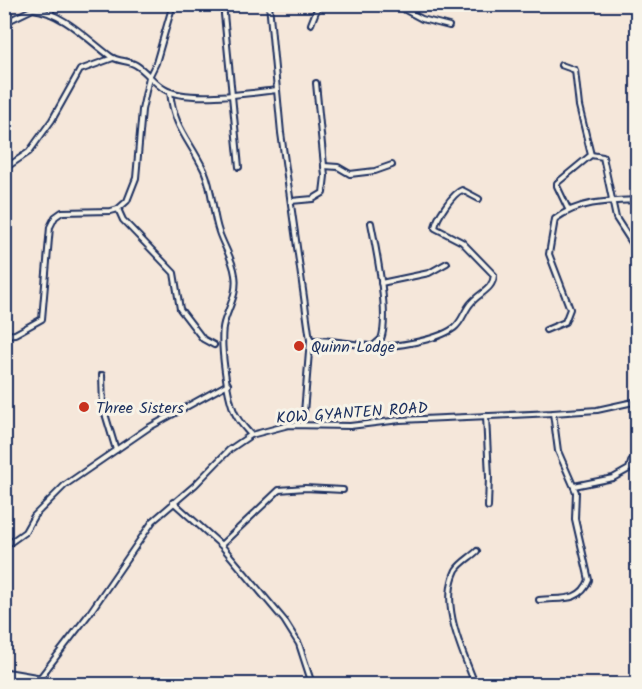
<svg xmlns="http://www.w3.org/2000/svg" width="642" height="689" font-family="Kalam,sans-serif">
	<rect width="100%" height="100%" fill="#f5e7da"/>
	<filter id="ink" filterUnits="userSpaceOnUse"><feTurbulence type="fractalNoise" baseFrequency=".0167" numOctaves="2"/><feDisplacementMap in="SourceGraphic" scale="12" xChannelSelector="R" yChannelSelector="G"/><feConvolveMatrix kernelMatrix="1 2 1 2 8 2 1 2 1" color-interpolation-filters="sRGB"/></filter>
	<g filter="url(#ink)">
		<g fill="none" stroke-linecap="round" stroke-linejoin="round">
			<g stroke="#1b2f5e" stroke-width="8">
				<g id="minor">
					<polyline points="223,4 239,167"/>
					<polyline points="269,4 281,133 310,340 303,425"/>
					<polyline points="394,4 422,19 449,26"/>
					<polyline points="4,6 7,4"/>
					<polyline points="51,14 51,4"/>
					<path d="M4,23L33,9C63,13 87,39 110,56C118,62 128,60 136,65C146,71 154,83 164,89C187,103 250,93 277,90"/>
					<polyline points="311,24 319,4"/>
					<polyline points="561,65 575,70 579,106 591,155 557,183 557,186 568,209"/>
					<path d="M170,92C174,128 189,139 204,170C213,190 212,212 219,232C224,247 233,259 235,275C238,293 229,306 224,323C219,340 227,402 237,417C240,423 246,429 251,435"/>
					<polyline points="591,155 603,157 616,218 638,252"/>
					<polyline points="324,166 338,167 350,174 375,171 392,165"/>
					<polyline points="4,169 29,152 52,120 80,70 113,58"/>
					<polyline points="291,201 313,199 323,193 325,176 316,83"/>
					<polyline points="118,209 123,220 174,273 180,309 203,339 214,345"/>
					<path d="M371,223C376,249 390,316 381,339L373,346"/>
					<polyline points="381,283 429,273 447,263"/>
					<path d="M546,330L565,322L570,309L549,254L555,219C579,201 608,201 638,200"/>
					<polyline points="4,335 15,334 42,319 50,227 55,217 62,212 111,211 118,209 127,201 136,178 142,110 149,77 156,63 173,4"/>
					<path d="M310,340C330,339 349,344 369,346C391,348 436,341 454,328C463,321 464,310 472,302C481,292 493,289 494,275L462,242L435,228C436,218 453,193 462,190L479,199"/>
					<polyline points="102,375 103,407 116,450"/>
					<polyline points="486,416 489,477 488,507"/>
					<polyline points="574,486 613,478 629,469 631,462"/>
					<polyline points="173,502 221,545 284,620 299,644 312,684"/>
					<polyline points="221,545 279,490 305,488 343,490"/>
					<polyline points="4,547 25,532 34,516 65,485 148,428 228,384"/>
					<path d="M539,600C558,597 580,604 589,580L575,519L576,492L558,451L553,413"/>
					<polyline points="39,679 89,614 153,521 195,485 229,450 251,435 289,425 350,426 400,420 553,413 597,410 638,401"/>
					<path d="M475,684C463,652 439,605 456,570C461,562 471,557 477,551"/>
				</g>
			</g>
			<g stroke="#1b2f5e" stroke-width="11">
				<polyline id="trunk" points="4,673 39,679 54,684"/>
			</g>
			<use href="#minor" stroke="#f7f3e8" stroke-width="4"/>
			<use href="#trunk" stroke="#f7f3e8" stroke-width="7"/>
		</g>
	</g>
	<g fill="#c8321e" stroke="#f7f3e8" stroke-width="2">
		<circle cx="299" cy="346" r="6"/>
		<circle cx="84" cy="407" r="6"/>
	</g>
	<g text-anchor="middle" stroke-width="6" stroke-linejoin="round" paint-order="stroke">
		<g font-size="16" fill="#1b2f5e" stroke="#f7f3e8" text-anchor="start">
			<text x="311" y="352">Quinn Lodge</text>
			<text x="96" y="413">Three Sisters</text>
		</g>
		<g font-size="16" fill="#1b2f5e" stroke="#f7f3e8">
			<text transform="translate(352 412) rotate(-4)" y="6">KOW GYANTEN ROAD</text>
		</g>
	</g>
	<rect width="642" height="689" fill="none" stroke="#f7f3e8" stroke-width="24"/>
	<rect x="12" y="12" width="618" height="665" fill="none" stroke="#1b2f5e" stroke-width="2" filter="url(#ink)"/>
</svg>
